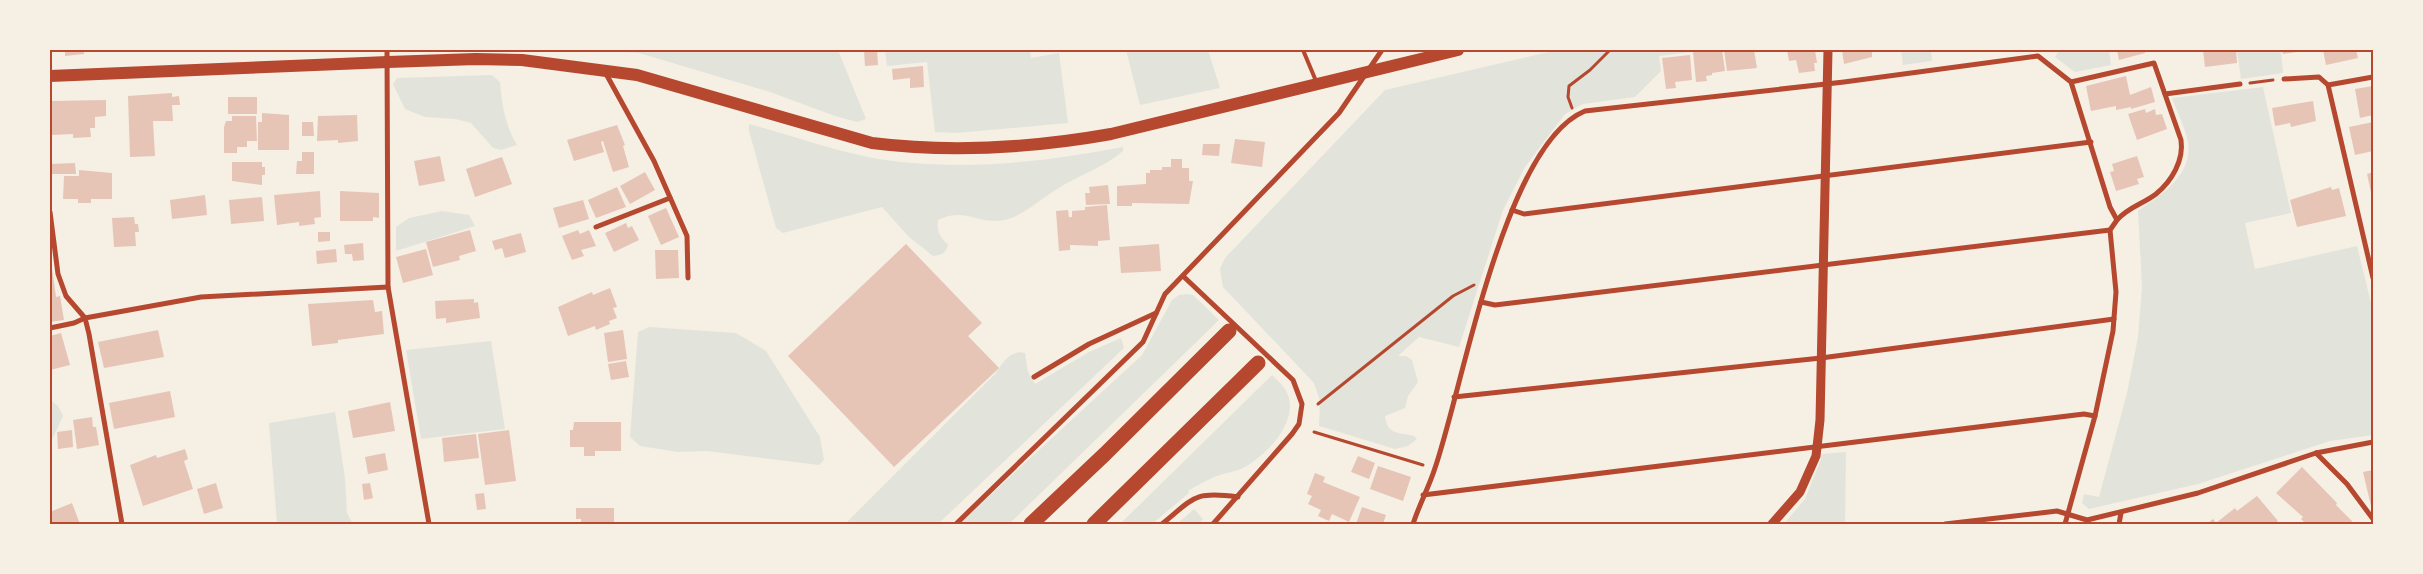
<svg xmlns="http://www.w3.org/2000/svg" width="2423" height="574" font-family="'Nunito Sans',sans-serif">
	<rect width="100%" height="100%" fill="#f6efe4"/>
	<g fill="#e2e4dc">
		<polygon points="585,50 838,50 866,119 857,122 835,116 770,92 639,53"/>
		<polygon points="885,50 1030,50 1031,58 1059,53 1068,123 956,133 935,132 927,62 887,66"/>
		<polygon points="1126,50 1208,50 1220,88 1140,105"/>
		<path d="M1557,50H1691V52L1659,56L1661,71L1635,97L1583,104L1565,114L1525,167L1503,210L1459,347L1419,337L1398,356H1406L1412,360L1418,382L1408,396L1405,408L1385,416C1387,435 1398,432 1414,436L1417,439L1408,446L1395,449L1319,426L1320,401L1314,383L1223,287L1220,269L1225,258L1385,90Z"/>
		<polygon points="1901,50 1931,50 1932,61 1903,65"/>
		<polygon points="2059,50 2109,50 2111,65 2075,72 2055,57"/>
		<polygon points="2237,50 2281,50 2283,73 2241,79"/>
		<path d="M492,75L500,82C502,105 505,125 517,145L501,150L493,148L471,123L455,119L425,117L405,109L393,84L397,78Z"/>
		<path d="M2263,87L2291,213L2245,223L2255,269L2357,246L2373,311V435L2330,441L2198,484L2089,509L2082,503L2084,494L2099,497L2127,393L2138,337L2142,287L2138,211C2161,195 2193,175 2188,142C2185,127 2177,112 2172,98Z"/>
		<path d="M749,124C794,136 839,153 885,160C964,171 1045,162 1123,147V151C1103,168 1079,175 1057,189C1040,199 1018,221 997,221C973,221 963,208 938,220C937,231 939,237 948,244C947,253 941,255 933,256L908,236L882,207L783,233L776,228L749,131Z"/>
		<polygon points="442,211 469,215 475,226 396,251 396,227 409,218"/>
		<polygon points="1187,294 1193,295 1219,320 1009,524 959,524 1142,355 1172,300 1179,295"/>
		<polygon points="649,327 736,333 766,351 820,437 824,460 819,465 707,451 678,452 640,446 630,437 638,332"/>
		<path d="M1121,338L1124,348L938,524H845L995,374C1003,363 1010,349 1025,353L1028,372L1035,384L1089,352Z"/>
		<polygon points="491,341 505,429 421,439 406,350"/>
		<path d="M1272,375C1276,379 1282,384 1285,389C1303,418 1268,454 1245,467C1238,471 1230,472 1223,474C1210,478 1199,484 1188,491L1189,493L1152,524H1120Z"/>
		<polygon points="50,400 58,406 63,416 50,444"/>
		<polygon points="335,412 345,478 347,513 353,524 277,524 269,423"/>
		<polygon points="1846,452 1845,524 1784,524 1805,499 1821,459 1821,454"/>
		<polygon points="1194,509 1203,519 1199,524 1177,524"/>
	</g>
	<g fill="#e6c5b7">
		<polygon points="65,50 84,50 84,54 65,56"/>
		<polygon points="864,50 877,50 878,65 865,66"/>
		<polygon points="1711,50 1722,50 1725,71 1712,73 1712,75 1706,76 1707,81 1696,82 1693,52"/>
		<polygon points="1724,50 1754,50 1757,68 1727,71"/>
		<polygon points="1787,50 1815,50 1817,63 1814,63 1815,71 1799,73 1796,60 1789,61"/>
		<polygon points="1842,50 1872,50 1872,57 1844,64"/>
		<polygon points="2117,50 2145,50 2145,53 2119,60"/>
		<polygon points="2203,50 2236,50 2237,63 2205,67"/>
		<polygon points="2282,50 2305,50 2305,51 2283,54"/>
		<polygon points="2323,50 2356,50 2358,58 2326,65"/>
		<polygon points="1690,55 1692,80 1675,82 1676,88 1666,89 1662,58"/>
		<polygon points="923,66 924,87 910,88 910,78 893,80 892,69"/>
		<polygon points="2126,76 2130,95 2151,87 2155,102 2131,109 2131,107 2116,110 2116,106 2091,111 2086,86"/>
		<polygon points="2373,86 2373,115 2360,118 2355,89"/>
		<polygon points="172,93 172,97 179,96 180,105 172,105 173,121 153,121 155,156 130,157 128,96"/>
		<rect x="228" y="97" width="29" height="17"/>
		<polygon points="106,100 106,116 95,117 95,128 90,128 91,137 73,138 73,134 52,135 51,101"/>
		<polygon points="2313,101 2316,121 2291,127 2290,123 2275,126 2272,108"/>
		<polygon points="2145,109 2146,113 2155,109 2156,115 2162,114 2167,129 2137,140 2128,114"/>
		<polygon points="262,113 289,115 289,150 258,150 258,122 262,122"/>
		<polygon points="357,115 358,141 338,143 338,140 317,141 318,116"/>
		<polygon points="232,116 256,116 257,141 247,141 247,147 237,147 237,153 224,153 224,127 226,121 232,121"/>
		<polygon points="302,122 313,122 314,136 302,136"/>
		<polygon points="2373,122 2373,151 2355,155 2349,127"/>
		<polygon points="617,125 625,145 623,146 629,167 613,172 603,141 601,142 604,152 574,161 567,140"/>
		<polygon points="1235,139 1265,142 1262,167 1231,163"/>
		<polygon points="1203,144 1220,144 1219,156 1202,155"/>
		<polygon points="302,152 314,152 314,174 296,174 297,161 302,161"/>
		<polygon points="440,156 445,181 419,186 414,161"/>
		<polygon points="2137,156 2144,177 2137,179 2139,184 2116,191 2110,172 2114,171 2112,164"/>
		<polygon points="502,157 512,184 475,197 466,169"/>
		<polygon points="1171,159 1182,159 1182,168 1189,168 1189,181 1193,181 1189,204 1132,203 1132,206 1117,206 1117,186 1146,184 1146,173 1150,173 1150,170 1162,170 1162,167 1171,167"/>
		<polygon points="232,162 262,162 262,167 265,167 265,175 262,175 262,185 232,181"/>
		<polygon points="75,163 76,174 51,174 50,164"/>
		<polygon points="79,170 112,173 112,199 91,199 91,203 78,203 78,199 63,199 64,176 79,176"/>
		<polygon points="645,172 655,190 630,204 620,186"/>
		<polygon points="2373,172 2373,197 2372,197 2367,174"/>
		<polygon points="1108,185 1110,204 1086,205 1085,193 1090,193 1089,187"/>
		<polygon points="617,187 626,207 596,218 588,200"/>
		<polygon points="2331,187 2332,190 2339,188 2346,216 2297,227 2290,200"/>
		<polygon points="320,191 321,217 314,218 315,224 299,226 299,222 277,225 274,195"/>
		<polygon points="340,191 379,193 379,218 373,217 373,221 340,221"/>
		<polygon points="205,195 207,215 172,219 170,200"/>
		<polygon points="262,197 264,221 231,224 229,200"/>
		<polygon points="583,200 589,219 559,228 553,208"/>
		<polygon points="1107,205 1110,240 1098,241 1098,246 1070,245 1070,250 1059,251 1056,211 1068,210 1069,217 1072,217 1072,211 1085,210 1085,207"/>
		<polygon points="666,208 679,237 661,245 648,216"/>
		<polygon points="134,217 135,224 138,224 139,232 135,232 136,246 114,247 112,218"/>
		<polygon points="626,223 628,228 632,226 639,240 614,252 605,233"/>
		<polygon points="470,230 476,251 459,256 460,260 433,267 426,242"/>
		<polygon points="578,230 580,234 589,230 596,246 581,250 584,256 572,260 562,236"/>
		<polygon points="318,232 330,232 330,241 318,242"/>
		<polygon points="521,233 526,252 505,258 502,248 495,250 492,241"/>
		<polygon points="363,243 364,260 353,261 352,254 345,254 344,245"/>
		<polygon points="906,244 982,323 968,336 999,368 894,467 788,356"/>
		<polygon points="1159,244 1161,271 1121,273 1119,247"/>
		<polygon points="336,249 337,262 317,264 316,251"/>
		<polygon points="426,249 433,275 403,283 396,257"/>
		<polygon points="655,250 678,250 679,278 656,279"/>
		<polygon points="50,268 52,268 56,297 60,296 64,320 50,322"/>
		<polygon points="610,288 617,307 613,308 617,318 609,321 610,324 596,330 595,326 568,336 558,307 592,292 593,295"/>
		<polygon points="474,299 474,303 478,302 480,318 446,323 446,318 436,319 435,301"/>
		<polygon points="373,300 375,312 382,311 384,334 338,340 338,343 312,346 308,304"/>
		<polygon points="158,330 164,357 104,368 98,342"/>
		<polygon points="623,330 627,359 608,362 604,333"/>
		<polygon points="61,333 70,365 50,370 50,336"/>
		<polygon points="626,361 629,377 611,380 608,364"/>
		<polygon points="170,391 175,417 114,429 109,403"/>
		<polygon points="390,402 395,431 353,438 348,411"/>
		<polygon points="92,417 93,427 96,427 99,445 77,449 73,420"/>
		<polygon points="574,422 621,422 621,451 595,451 595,456 584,456 584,447 570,447 570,430 573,430"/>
		<polygon points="72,430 73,447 58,449 57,432"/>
		<polygon points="509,430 516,481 485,485 478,434"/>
		<polygon points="476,434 479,458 444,462 442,438"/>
		<polygon points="185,449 188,459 184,461 193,489 143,506 130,465 156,455 157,458"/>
		<polygon points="385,453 388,470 368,474 365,457"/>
		<polygon points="1358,456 1375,463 1369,479 1351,472"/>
		<polygon points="1378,466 1411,477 1403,501 1370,489"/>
		<polygon points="2302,467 2337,503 2336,505 2352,521 2351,524 2306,524 2301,519 2303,517 2276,493"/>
		<polygon points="2373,470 2373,505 2371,506 2363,472"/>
		<polygon points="1315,473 1325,477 1323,482 1360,497 1349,522 1332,514 1329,521 1318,516 1321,510 1308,504 1312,496 1307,494"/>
		<polygon points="216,483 223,508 204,514 197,489"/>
		<polygon points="370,483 373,498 364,500 362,484"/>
		<polygon points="484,493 486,509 477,510 475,494"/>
		<polygon points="2257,496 2278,521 2274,524 2207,524 2213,519 2216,523 2235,508 2237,511"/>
		<polygon points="72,503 80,524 50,524 50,512"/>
		<polygon points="1362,507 1386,515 1383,524 1356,524"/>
		<polygon points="576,508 614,508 614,524 581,524 581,519 576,519"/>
	</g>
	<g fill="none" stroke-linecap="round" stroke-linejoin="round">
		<g stroke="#b5482f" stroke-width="3">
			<polyline points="2250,83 2273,80"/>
			<polyline points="1572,108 1568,97 1569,86 1590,70 1610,50"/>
			<polyline points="1318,404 1453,296 1474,285"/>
			<polyline points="1314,432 1423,465"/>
		</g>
		<polyline stroke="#b5482f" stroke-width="4" points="1303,50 1316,81"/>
		<g stroke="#b5482f" stroke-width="5">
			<polyline points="387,50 388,287"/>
			<polyline points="605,72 654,161 687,236 688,278"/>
			<polyline points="2284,79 2319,77 2328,85 2373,278"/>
			<path d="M2071,82L2154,63L2181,140C2184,160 2172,181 2156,194C2143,204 2128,207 2117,220"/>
			<polyline points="2328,85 2373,77"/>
			<polyline points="2165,94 2240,84"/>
			<polyline points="1512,210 1524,214 2091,142"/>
			<polyline points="50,212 58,274 66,296 85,318 201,297 388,287 429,524"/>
			<polyline points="596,227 670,198"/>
			<polyline points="1183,276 1293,380 1302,404 1299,424 1292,434 1213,524"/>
			<polyline points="1481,302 1495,305 2110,230"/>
			<polyline points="50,328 74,323 85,318 89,334 122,524"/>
			<polyline points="1034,377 1089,344 1156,313"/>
			<polyline points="1454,397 1821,358 2114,319"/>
			<polyline points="2316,453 2347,484 2373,519"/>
			<polyline points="1423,495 2084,414 2095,416"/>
			<polyline points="956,524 1143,342 1165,294 1339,113 1382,50"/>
			<path d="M1162,524C1195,497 1194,491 1238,497"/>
			<path d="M1413,524C1419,505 1429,487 1435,468C1463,387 1504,144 1585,111L1844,82L2038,56L2071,82L2110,207L2117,220L2110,230L2116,292L2113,331L2095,416L2065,524"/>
			<polyline points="1945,524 2057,511 2087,520 2198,493 2316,453 2373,442"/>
			<polyline points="2119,524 2121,513"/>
		</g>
		<polyline stroke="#b5482f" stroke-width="9" points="1772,524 1800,492 1816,456 1820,420 1828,50"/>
		<path stroke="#b5482f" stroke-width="12" d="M50,76L388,62L476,59L522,60L637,75L872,143C952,153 1032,148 1111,134L1458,50"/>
		<g stroke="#b5482f" stroke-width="15">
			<polyline points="1031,524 1105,454 1229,331"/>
			<polyline points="1094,524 1258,363"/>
		</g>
	</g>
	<rect width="2423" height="574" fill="none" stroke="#f6efe4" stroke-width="102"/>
	<rect x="51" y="51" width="2321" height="472" fill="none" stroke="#b5482f" stroke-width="2"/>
</svg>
